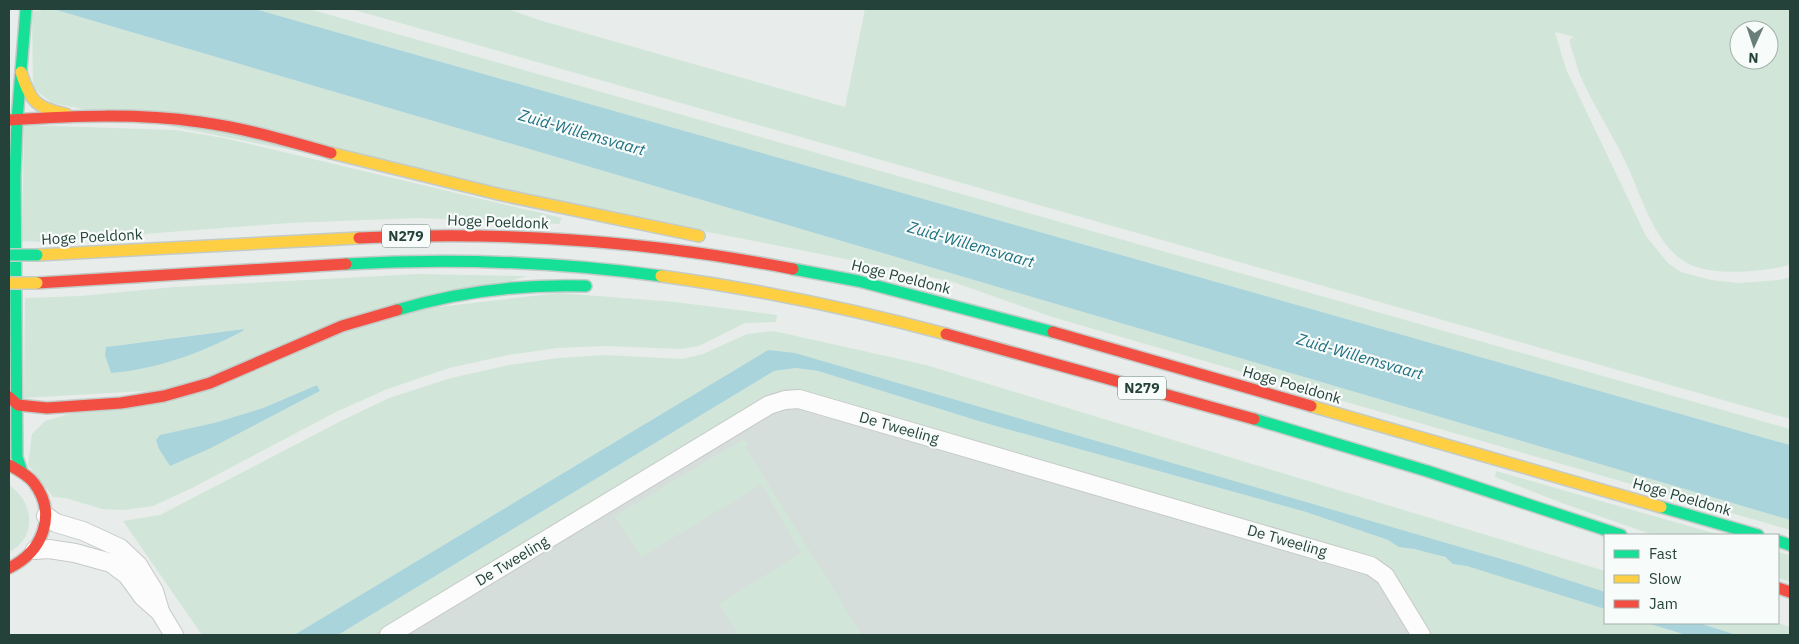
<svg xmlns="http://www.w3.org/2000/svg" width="1799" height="644" font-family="'IBM Plex Sans',sans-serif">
	<rect width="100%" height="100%" fill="#e8edeb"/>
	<polygon fill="#d6dedb" points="784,383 1388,558 1442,635 366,635"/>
	<g fill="#d1e6d8" fill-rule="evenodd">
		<polygon points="41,9 53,9 1790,520 1790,530 1052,317 953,282 886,267 52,103 33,88 32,11 41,11"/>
		<polygon points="255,9 309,9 1790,429 1790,445"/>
		<path d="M351,9H508L539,20L845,107L865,9H1790V265C1763,272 1709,277 1685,262C1653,242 1641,194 1625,161C1611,132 1592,103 1579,73C1576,63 1573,53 1570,44V39L1574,37L1555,32L1566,69L1646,236L1668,263L1681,272L1711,280L1739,283L1779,280L1790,277V419ZM1739,30H1769V60H1739Z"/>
		<polygon points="24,125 175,130 224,138 562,218 559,224 418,218 290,223 40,242 22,241"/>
		<path d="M418,274L527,276L162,390L24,398L25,298L80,296L174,287ZM243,329V331C201,353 158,369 111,372L106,347Z"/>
		<path d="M559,293L675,302L777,315L776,322L745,323L699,346L680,349L606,346L558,348L508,355L449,368L385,390L336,412L192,488L153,506L123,510L102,509L65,498L53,497L28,465L32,434L45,421L420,309ZM317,385L320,391L211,448L214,423L263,408Z"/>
		<polygon points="774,331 926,365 1605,571 1605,592 1522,565 768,350 294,635 202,635 123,521 160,515 341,421 389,398 451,378 509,365 558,358 605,355 682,359 703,354 747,334"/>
		<path d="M796,368L818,371L985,423L1306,512L1388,540C1406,551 1427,549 1445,558C1455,562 1455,564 1467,565L1605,609V623H1647L1686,635H1431C1417,612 1400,572 1375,559C1367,555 1358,552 1349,549L799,390L785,388L769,394L372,635H338L774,371Z"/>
		<polygon points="742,440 747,442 748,444 745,447 862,635 739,635 719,604 801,553 762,484 641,557 616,518 617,515"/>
		<polygon points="1496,471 1720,535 1653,535 1562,503 1495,477"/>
		<path d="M9,485C34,502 38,537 9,552Z"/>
		<polygon points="1778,552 1790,555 1790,582 1778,578"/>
		<polygon points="1699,623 1777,623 1790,627 1790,635 1737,635"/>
	</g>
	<g fill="#a9d4db">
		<polygon points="53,9 255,9 1790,445 1790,520"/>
		<path d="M244,329L243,331C201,353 158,369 111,373L105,355L106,347Z"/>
		<polygon points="768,350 795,353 1522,565 1605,592 1605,609 1467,566 1453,564 1445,557 1414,549 1399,547 1388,540 1306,512 985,423 818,371 796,368 774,371 338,635 294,635"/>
		<polygon points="317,385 320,391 211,448 170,466 159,449 156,440 160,435 214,423 263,408"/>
		<polygon points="1647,623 1699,623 1737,635 1686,635"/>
	</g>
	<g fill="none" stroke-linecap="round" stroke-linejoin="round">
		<g stroke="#c5cac8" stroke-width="20">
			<g id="street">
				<polyline points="46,516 56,523 83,531 120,548 138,565 154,591 160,611"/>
				<polyline points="35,550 49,549 75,553 111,563 127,575 143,597 160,612 174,635"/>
				<polyline points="389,635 769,405 785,400 799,399 1371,566 1385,576 1421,635"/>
			</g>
		</g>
		<g stroke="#c3cbc8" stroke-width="14">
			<g id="fast">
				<path d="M346,264C451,258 558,262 661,276"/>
				<polyline points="793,269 858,281 1053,332"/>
				<path d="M397,310C457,292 523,284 586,286"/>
				<polyline points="1254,419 1427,471 1621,535"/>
				<polyline points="22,472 17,457 15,177 17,120 26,9"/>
				<polyline points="1661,507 1758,535"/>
				<polyline points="1778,541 1790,545"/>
			</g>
		</g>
		<g stroke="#c3cbc8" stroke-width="14">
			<g id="slow">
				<path d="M21,72C30,101 36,108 66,114"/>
				<polyline points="331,153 502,195 699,236"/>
				<polyline points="37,255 359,238"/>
				<path d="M661,276C757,289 852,309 946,334"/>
				<polyline points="1311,406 1661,507"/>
			</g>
		</g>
		<g stroke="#c3cbc8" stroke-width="14">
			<g id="jam">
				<path d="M9,120C73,116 136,113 200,122C245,128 288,141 331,153"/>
				<path d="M359,238C504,231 650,241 793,269"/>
				<polyline points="37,283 346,264"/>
				<polyline points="1053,332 1311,406"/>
				<polyline points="946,334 1254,419"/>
				<polyline points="9,397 18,405 47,408 121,403 164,396 210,383 342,326 397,310"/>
				<path d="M9,465C18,470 28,475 34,483C58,515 42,552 9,568"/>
				<polyline points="1778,588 1790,592"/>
			</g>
		</g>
		<use href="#street" stroke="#fcfcfc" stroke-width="18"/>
		<use href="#fast" stroke="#16e098" stroke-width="11"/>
		<use href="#slow" stroke="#ffcf43" stroke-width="11"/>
		<use href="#jam" stroke="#f24e42" stroke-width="11"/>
		<g stroke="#c3ccc9" stroke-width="14" stroke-linecap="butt">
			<polyline id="fast-bridge" points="9,255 37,255"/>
		</g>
		<g stroke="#c3ccc9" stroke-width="14" stroke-linecap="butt">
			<polyline id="slow-bridge" points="9,283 37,283"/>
		</g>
		<use href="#fast-bridge" stroke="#16e098" stroke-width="11"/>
		<use href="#slow-bridge" stroke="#ffcf43" stroke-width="11"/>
	</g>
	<g text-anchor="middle" stroke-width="4.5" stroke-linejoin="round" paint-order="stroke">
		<g fill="#f7fbf9" stroke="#637a73" stroke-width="1">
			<rect x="382" y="224.5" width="48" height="23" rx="4"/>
			<rect x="1118" y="376.5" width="48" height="23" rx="4"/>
		</g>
		<g font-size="14" font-weight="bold" fill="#24423a">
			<text x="406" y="241">N279</text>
			<text x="1142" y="393">N279</text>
		</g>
		<g font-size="15" fill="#24423a" stroke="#f7fbf9">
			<text transform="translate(498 222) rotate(2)" y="5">Hoge Poeldonk</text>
			<text transform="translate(92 237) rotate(-3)" y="5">Hoge Poeldonk</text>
			<text transform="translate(901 277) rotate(14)" y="5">Hoge Poeldonk</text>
			<text transform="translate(1292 385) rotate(16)" y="5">Hoge Poeldonk</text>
			<text transform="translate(899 428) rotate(16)" y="5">De Tweeling</text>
			<text transform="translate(1682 497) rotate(16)" y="5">Hoge Poeldonk</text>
			<text transform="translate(1287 541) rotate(16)" y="5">De Tweeling</text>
			<text transform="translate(512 561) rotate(-31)" y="5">De Tweeling</text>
		</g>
		<g font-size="16" font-style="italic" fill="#1c6f80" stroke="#f7fbf9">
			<text transform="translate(582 132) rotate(16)" y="6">Zuid-Willemsvaart</text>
			<text transform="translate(971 244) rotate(16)" y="6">Zuid-Willemsvaart</text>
			<text transform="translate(1360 356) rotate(16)" y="6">Zuid-Willemsvaart</text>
		</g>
	</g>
	<rect width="1799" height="644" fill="none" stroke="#24423a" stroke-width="20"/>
	<rect x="1604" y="534" width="175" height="90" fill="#f7fbf9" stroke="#a3b1ad"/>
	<rect x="1614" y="550" width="25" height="8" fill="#16e098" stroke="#a3b1ad"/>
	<text x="1649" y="559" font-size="15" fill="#24423a">Fast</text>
	<rect x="1614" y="575" width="25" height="8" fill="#ffcf43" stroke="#a3b1ad"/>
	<text x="1649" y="584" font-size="15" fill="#24423a">Slow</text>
	<rect x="1614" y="600" width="25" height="8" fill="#f24e42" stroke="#a3b1ad"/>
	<text x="1649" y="609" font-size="15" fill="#24423a">Jam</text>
	<g transform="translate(1754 45) rotate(183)"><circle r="24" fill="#f7fbf9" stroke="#a3b1ad"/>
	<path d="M0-4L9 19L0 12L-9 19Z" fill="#697e78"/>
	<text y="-8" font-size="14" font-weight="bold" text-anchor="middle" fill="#24423a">N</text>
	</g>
</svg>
